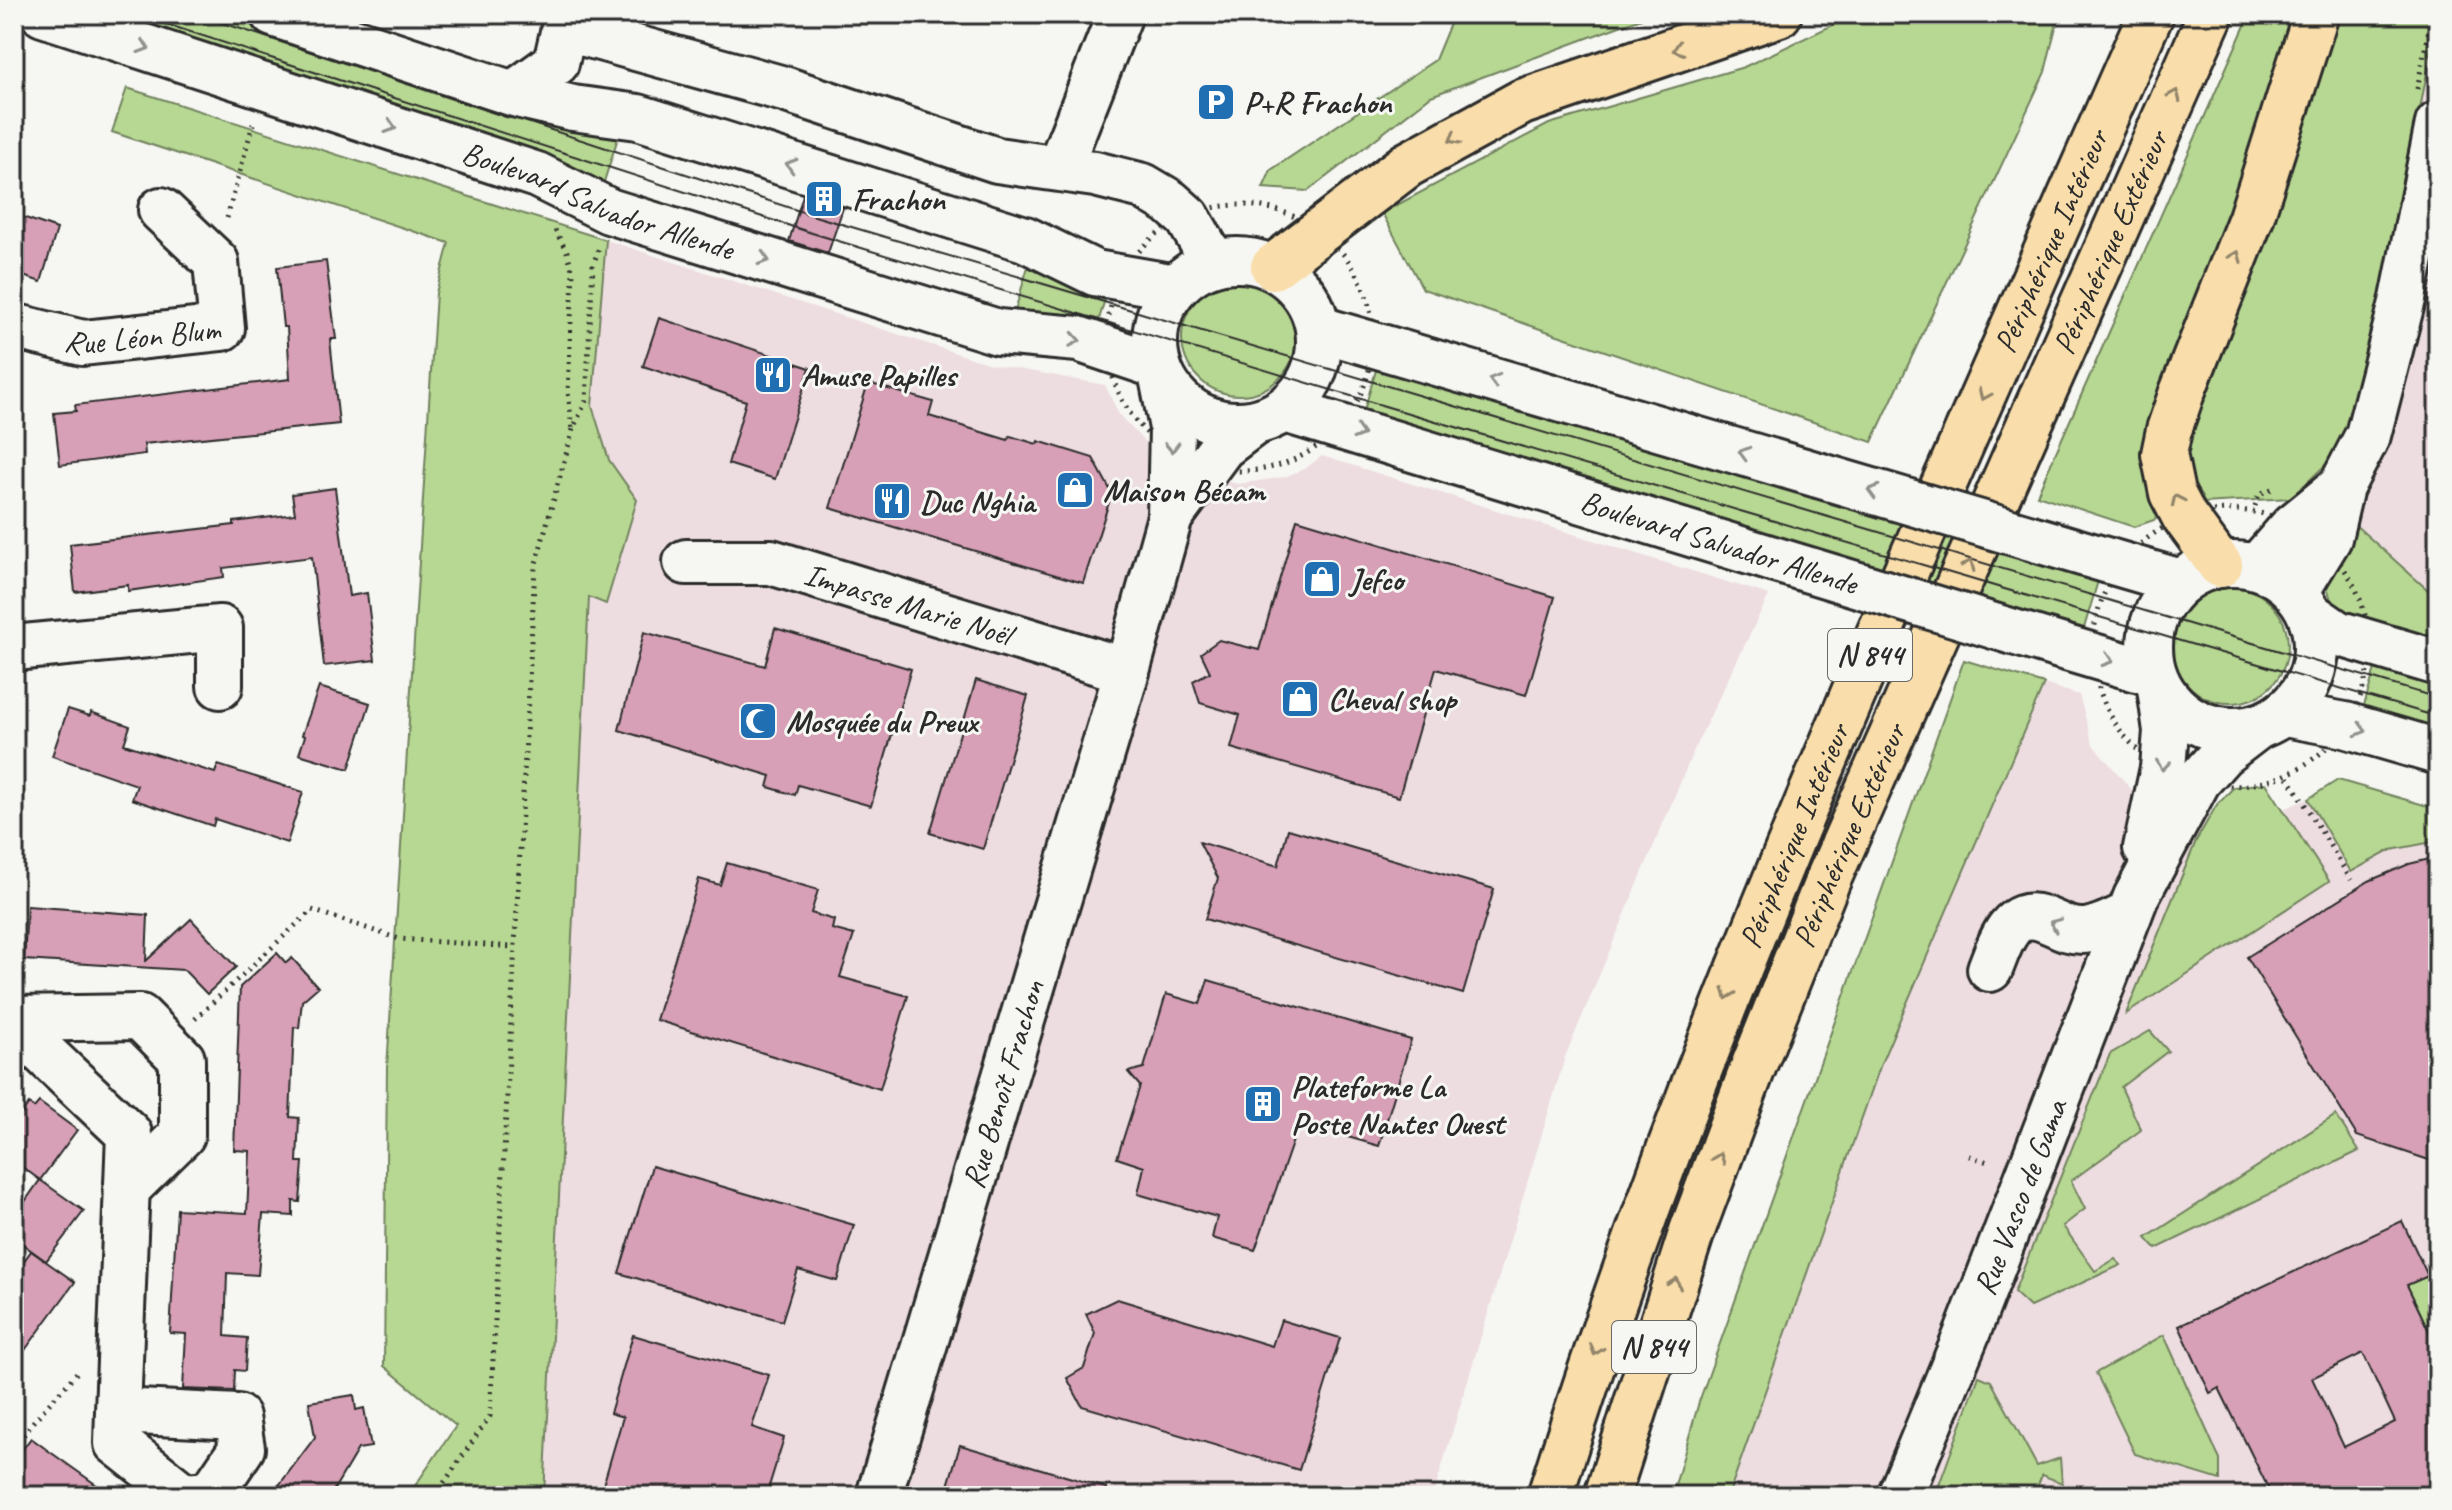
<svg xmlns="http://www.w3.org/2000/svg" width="2452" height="1510" font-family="Caveat,sans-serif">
	<rect width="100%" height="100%" fill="#f6f6f2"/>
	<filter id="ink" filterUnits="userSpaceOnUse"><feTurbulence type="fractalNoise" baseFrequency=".0125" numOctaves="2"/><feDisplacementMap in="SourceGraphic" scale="16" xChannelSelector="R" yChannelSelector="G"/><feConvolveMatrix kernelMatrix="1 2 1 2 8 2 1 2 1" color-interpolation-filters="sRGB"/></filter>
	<g filter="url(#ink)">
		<g fill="#eddce0">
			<polygon points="2438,16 2438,599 2309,481 2344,447 2371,369"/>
			<polygon points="606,240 990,364 1105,385 1119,415 1157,455 1217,480 1239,484 1285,477 1306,468 1322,456 1769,595 1696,745 1565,1057 1433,1496 544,1496 589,596 606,604 637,501 609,460 592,406"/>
			<polygon points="2044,684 2079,695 2093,745 2131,789 2227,821 2262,818 2308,799 2338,780 2438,809 2438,1496 1728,1496 1882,1061"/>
		</g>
		<g fill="#b7d892" stroke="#71825e" stroke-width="2">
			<polygon points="93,14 245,14 560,118 622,125 601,191"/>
			<polygon points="1454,14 1652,14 1431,96 1308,191 1263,188 1271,170 1435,60"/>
			<polygon points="1856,14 2059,14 2045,72 1872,442 1423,289 1382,213 1549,124 1744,67"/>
			<polygon points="2250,14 2438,14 2371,369 2344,447 2291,498 2202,503 2134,527 2037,495"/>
			<polygon points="127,88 606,240 592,406 609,460 637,500 606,604 589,597 544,1496 408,1496 456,1426 384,1366 387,1068 436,293 449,243 112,132"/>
			<polygon points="1032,253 1108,289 1095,333 1012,321"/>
			<circle cx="1239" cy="338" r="57"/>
			<polygon points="1377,367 2098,581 2084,628 1363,414"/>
			<polygon points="2353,523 2438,599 2438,641 2355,616 2332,604 2326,583"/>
			<circle cx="2230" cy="645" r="58"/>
			<polygon points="1964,660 2044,684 1882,1061 1728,1496 1672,1496 1699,1402"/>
			<polygon points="2377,662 2438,680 2438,731 2363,709"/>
			<polygon points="2338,780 2438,809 2438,841 2391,850 2351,872 2308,799"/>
			<polygon points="2266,783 2329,881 2126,1014 2196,841 2216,806 2234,787"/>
			<polygon points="2150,1031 2168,1051 2121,1087 2141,1130 2071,1181 2085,1209 2063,1226 2095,1271 2115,1259 2121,1265 2030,1307 2014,1292 2110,1054"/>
			<polygon points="2336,1115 2359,1151 2156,1249 2146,1238"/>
			<polygon points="2428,1276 2434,1289 2438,1287 2438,1350 2407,1285"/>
			<polygon points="2164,1335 2220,1460 2220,1480 2135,1454 2096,1373"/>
			<polygon points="1979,1376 1991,1381 2037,1466 2060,1458 2062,1483 2042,1475 2034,1496 1935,1496"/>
		</g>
		<g fill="#d7a0b6" stroke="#2b2b2b" stroke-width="2" fill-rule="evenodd">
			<polygon points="803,195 843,208 828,253 789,241"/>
			<polygon points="14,214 57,229 41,282 14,273"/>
			<polygon points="326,261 336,339 330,339 339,424 144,444 145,454 60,465 54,413 76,411 75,405 290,379 287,327 283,327 277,267"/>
			<polygon points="659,318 810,368 775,479 728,464 746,401 643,366"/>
			<polygon points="868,383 933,402 929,416 1008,440 1010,436 1037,444 1038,441 1093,458 1112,493 1083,583 830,508"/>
			<polygon points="335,488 349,596 367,593 375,660 324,666 312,557 223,568 224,577 128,591 128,585 75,592 70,544 234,525 234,522 295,514 292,494"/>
			<polygon points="1297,519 1555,597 1526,695 1436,669 1399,797 1231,748 1240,715 1200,703 1193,681 1210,672 1201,653 1219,640 1259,650"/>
			<polygon points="775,628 911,669 871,806 798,785 795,795 768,787 771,776 619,730 644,632 765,666"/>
			<polygon points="976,680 1028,696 983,849 930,833"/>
			<polygon points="319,687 370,703 349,769 299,754 305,736 302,735"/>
			<polygon points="68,709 90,716 91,712 130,726 124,744 215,773 218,765 303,792 287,843 215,819 213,826 132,799 137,785 52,756"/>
			<polygon points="1288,829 1494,889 1463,994 1205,919 1218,878 1199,842 1278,866"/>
			<polygon points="2438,857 2438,1163 2357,1136 2247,957 2369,881 2409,864"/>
			<polygon points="727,863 818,890 811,913 834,920 832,929 854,935 840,977 908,996 880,1089 656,1020 699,879 720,885"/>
			<polygon points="27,906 148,915 146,961 191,919 236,967 207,994 184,970 24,960"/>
			<polygon points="277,953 286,963 292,958 318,987 302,1001 299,1028 294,1027 290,1117 299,1118 297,1162 303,1162 300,1202 293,1201 293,1216 263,1214 258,1275 227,1273 225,1336 247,1338 245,1371 235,1370 234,1391 183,1389 186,1334 170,1333 177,1209 247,1213 250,1151 234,1150 240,987"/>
			<polygon points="1208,980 1411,1040 1379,1146 1299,1123 1255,1250 1212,1238 1217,1217 1138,1194 1144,1167 1117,1158 1140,1086 1128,1072 1144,1068 1166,994 1200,1004"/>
			<polygon points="39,1102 77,1130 40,1180 14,1161 14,1124 29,1104 34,1108"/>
			<polygon points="652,1166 854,1225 837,1281 798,1270 782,1321 619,1273"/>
			<polygon points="40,1180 84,1211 46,1261 14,1238 14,1217"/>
			<path d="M2402,1221L2428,1276L2407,1285L2438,1350V1496H2272L2219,1388L2210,1393L2179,1326ZM2363,1353L2395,1422L2344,1447L2312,1378Z"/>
			<polygon points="31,1251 75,1282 14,1365 14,1275"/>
			<polygon points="1117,1299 1272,1346 1281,1320 1340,1338 1299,1470 1082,1406 1067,1378 1084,1368 1095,1333 1086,1314"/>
			<polygon points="633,1335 769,1375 752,1427 784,1438 766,1496 600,1496 623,1417 610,1413"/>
			<polygon points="354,1395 356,1410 364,1408 371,1447 358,1449 330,1496 271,1496 315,1437 309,1402"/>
			<polygon points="31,1438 46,1449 112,1496 14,1496 14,1461"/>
			<polygon points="960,1445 1106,1488 1105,1496 945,1496"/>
		</g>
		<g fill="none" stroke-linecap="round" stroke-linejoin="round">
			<g stroke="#2b2b2b" stroke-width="50">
				<g id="minor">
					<path id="s1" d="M43,14L537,175L609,211L998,332L1078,339L1158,366"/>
					<polyline points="273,14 513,94 573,108 638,117 888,196 1025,239 1095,273 1175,287"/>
					<polyline points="513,94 556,63 564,28 784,89 997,160 1095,174 1143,186 1170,202 1188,218 1214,263"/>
					<polyline points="1059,168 1120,14"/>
					<circle cx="1237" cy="342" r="82"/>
					<path id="s2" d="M21,328L83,343L222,328L216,262L161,210"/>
					<polyline points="1320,329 1818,475"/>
					<polyline points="1285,410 1773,559"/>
					<polyline points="1170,517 1222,447 1251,425"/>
					<polyline points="2109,561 2181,582"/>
					<path id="s3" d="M686,562H771L1127,671"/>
					<circle cx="2233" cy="647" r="83"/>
					<polyline points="2257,567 2293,526 2341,487"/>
					<polyline points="2296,592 2329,538 2341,487 2368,435 2403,299 2438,124"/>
					<polyline points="2311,615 2337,633 2438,663"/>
					<polyline points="2063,647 2154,674"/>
					<polyline points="14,648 220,628 220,686"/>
					<polyline points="2285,714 2345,725 2438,752"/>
					<polyline points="2146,848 2163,768 2166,731 2160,688"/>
					<path d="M1990,969C1999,947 2009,908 2041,918C2056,923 2066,931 2082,931C2097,931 2115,920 2129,915"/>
					<polyline points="14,1019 140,1017 182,1059 182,1135 126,1190"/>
					<polyline points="14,1025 129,1134 118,1411 117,1443 184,1496 211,1494 242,1448 237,1417 118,1411"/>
					<path id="s4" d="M879,1496L1127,671L1170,517L1172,428L1162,377"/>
					<path id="s5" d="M1900,1496L1968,1331L2136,897L2198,781L2222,754L2256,728"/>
				</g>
			</g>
			<g stroke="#2b2b2b" stroke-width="50">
				<g id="highway">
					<polyline points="1273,267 1407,165 1522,102 1779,14"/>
					<polyline points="2220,565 2184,516 2172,493 2164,454 2169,430 2181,395 2251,218 2316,14"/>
					<path id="s6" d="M1550,1496C1655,1158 1792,832 1934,507C2006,343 2078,178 2151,14"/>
					<path id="s7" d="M1607,1496L1692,1231L1752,1070L1827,882L2211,14"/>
				</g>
			</g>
			<g stroke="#2b2b2b" stroke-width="5" stroke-dasharray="2 6" stroke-linecap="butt">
				<polyline points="2417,89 2432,14"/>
				<circle cx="1240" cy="338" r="133"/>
				<polyline points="227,218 253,124"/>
				<polyline points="555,230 567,252 573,272 568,392 572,428"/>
				<polyline points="2255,506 2259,494 2272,489"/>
				<circle cx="2231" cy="648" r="138"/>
				<polyline points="2288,777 2351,880"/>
				<polyline points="195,1019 312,910 399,939 514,947"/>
				<polyline points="1969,1156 1991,1163"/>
				<polyline points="14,1448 33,1422 80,1369"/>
				<polyline points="435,1496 490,1416 535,567 573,429 586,401 593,265 599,248"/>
			</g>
			<use href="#minor" stroke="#f6f6f2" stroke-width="44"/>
			<use href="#highway" stroke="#f9deab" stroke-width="44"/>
			<g stroke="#2b2b2b" stroke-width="2">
				<polyline points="135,14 812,233 1361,399 2438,717"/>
				<polyline points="195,14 818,217 2438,698"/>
			</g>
			<g stroke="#2b2b2b" stroke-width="50" stroke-linecap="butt">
				<g id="minor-bridge">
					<polyline points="1818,475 2109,561"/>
					<polyline points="1773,559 2063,647"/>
				</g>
			</g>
			<use href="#minor-bridge" stroke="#f6f6f2" stroke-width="44"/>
		</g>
		<defs><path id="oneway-chevron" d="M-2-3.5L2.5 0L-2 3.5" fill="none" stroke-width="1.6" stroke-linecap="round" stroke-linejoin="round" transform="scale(2)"/></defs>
		<g stroke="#90908e">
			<use href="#oneway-chevron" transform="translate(144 47) rotate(18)"/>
			<use href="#oneway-chevron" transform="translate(391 127) rotate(18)"/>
			<use href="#oneway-chevron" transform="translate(791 165) rotate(-163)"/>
			<use href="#oneway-chevron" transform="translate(764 259) rotate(17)"/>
			<use href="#oneway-chevron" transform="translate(1075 340) rotate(10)"/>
			<use href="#oneway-chevron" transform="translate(1494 380) rotate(-164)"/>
			<use href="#oneway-chevron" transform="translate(1359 433) rotate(17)"/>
			<use href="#oneway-chevron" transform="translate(1172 447) rotate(89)"/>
			<use href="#oneway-chevron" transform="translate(1744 453) rotate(-164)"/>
			<use href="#oneway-chevron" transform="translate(1873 491) rotate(-164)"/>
			<use href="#oneway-chevron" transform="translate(2108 660) rotate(17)"/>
			<use href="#oneway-chevron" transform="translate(2361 730) rotate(16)"/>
			<use href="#oneway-chevron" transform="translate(2163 765) rotate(97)"/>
			<use href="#oneway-chevron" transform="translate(2055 924) rotate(-157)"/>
		</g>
		<g stroke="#92846b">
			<use href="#oneway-chevron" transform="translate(1678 49) rotate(162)"/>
			<use href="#oneway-chevron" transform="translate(2175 95) rotate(-66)"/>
			<use href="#oneway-chevron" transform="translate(1454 139) rotate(151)"/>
			<use href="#oneway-chevron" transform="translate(2236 256) rotate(-68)"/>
			<use href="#oneway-chevron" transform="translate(1984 395) rotate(114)"/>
			<use href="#oneway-chevron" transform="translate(2177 500) rotate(-115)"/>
			<use href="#oneway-chevron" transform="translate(1969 565) rotate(-67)"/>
			<use href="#oneway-chevron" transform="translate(1728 994) rotate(112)"/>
			<use href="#oneway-chevron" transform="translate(1719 1158) rotate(-70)"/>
			<use href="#oneway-chevron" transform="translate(1675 1283) rotate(-72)"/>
			<use href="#oneway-chevron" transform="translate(1596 1350) rotate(109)"/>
		</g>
	</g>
	<defs>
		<g id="parking-square" transform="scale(2)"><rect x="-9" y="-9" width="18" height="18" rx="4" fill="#1f6fb2" stroke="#f6f6f2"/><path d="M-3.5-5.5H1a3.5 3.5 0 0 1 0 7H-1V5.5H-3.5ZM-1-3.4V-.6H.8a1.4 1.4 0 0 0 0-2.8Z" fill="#fff"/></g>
		<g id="building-square" transform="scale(2)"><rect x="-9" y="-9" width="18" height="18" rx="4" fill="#1f6fb2" stroke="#f6f6f2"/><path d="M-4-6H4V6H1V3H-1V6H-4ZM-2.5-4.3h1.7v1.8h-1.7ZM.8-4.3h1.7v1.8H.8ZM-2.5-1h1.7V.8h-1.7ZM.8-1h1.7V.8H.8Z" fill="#fff"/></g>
		<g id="restaurant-square" transform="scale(2)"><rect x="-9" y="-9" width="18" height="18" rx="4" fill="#1f6fb2" stroke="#f6f6f2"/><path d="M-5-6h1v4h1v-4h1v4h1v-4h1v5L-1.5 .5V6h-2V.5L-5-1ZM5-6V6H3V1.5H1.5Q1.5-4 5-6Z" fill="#fff"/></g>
		<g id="shop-square" transform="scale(2)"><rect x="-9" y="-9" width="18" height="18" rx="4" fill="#1f6fb2" stroke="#f6f6f2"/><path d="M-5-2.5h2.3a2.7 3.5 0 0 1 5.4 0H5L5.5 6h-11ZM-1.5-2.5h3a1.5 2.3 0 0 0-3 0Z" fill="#fff"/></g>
		<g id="mosque-square" transform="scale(2)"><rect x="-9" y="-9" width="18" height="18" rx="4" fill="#1f6fb2" stroke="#f6f6f2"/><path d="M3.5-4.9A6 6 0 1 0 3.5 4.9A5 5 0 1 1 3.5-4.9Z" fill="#fff"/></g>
	</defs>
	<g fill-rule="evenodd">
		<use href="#parking-square" x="1216" y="102"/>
		<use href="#building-square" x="824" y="199"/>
		<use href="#restaurant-square" x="773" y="375"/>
		<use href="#shop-square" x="1075" y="490"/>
		<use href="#restaurant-square" x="892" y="501"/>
		<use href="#shop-square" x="1322" y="579"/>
		<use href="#shop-square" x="1300" y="699"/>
		<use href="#mosque-square" x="758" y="721"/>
		<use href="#building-square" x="1263" y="1104"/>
	</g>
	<g text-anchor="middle" stroke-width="6" stroke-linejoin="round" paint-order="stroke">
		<g fill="#f6f6f2" stroke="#686867" stroke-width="2">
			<rect x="1828" y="629" width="84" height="52" rx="6"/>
			<rect x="1612" y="1321" width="84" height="52" rx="6"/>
		</g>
		<g font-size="30" font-weight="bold" fill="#2b2b2b">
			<text x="1870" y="665">N 844</text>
			<text x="1654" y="1357">N 844</text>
		</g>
		<g font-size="32" font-weight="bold" fill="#2b2b2b" stroke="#f6f6f2" text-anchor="start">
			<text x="1244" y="113">P+R Frachon</text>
			<text x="852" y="210">Frachon</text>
			<text x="801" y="386">Amuse Papilles</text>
			<text x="1103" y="501">Maison Bécam</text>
			<text x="920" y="512">Duc Nghia</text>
			<text x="1350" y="590">Jefco</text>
			<text x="1328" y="710">Cheval shop</text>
			<text x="786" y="732">Mosquée du Preux</text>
			<text x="1291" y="1097">Plateforme La<tspan x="1291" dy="37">Poste Nantes Ouest</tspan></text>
		</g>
		<g font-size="32" fill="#2b2b2b" stroke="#f6f6f2">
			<text dy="11" stroke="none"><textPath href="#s1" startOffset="586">Boulevard Salvador Allende</textPath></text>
			<text dy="11" stroke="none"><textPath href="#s6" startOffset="1352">Périphérique Intérieur</textPath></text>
			<text dy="11" stroke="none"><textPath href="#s7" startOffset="1352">Périphérique Extérieur</textPath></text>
			<text dy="11" stroke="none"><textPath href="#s2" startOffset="124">Rue Léon Blum</textPath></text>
			<text transform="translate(1719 542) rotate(17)" y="11">Boulevard Salvador Allende</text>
			<text dy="11" stroke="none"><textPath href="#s3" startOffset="228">Impasse Marie Noël</textPath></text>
			<text dy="11" stroke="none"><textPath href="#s7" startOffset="704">Périphérique Extérieur</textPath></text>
			<text dy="11" stroke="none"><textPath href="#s6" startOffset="704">Périphérique Intérieur</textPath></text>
			<text dy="11" stroke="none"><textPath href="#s4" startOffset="430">Rue Benoît Frachon</textPath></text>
			<text dy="11" stroke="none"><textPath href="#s5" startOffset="322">Rue Vasco de Gama</textPath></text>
		</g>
	</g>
	<rect width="2452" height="1510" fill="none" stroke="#f6f6f2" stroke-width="48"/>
	<rect x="24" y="24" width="2404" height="1462" fill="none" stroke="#2b2b2b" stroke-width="3" filter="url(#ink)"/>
</svg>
